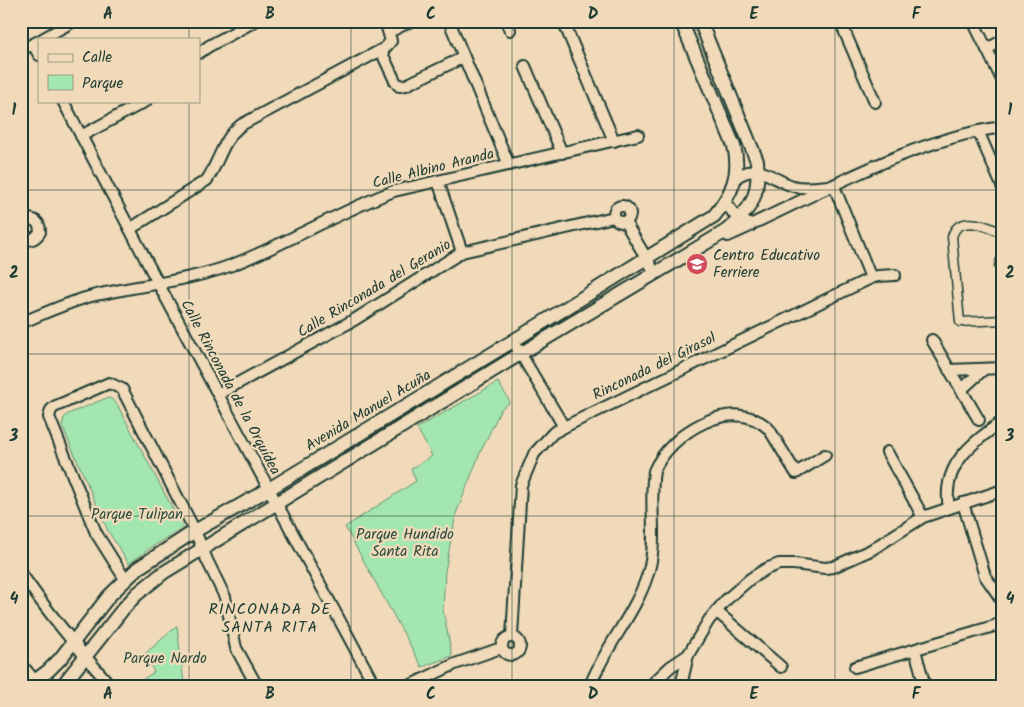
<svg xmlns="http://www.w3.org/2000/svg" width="1024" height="707" font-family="Kalam,sans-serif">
	<rect width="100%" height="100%" fill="#f0dab9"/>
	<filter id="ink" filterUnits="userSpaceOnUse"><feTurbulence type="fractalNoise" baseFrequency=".02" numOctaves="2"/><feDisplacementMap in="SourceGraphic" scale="10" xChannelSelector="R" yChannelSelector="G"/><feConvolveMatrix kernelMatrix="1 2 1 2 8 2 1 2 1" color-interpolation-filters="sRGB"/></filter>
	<g filter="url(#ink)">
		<g fill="#a3e6b0" stroke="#619272">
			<polygon points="498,382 510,402 501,409 480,453 456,514 445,571 443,610 452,656 422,667 345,527 416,481 411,469 432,456 417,428"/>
			<polygon points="110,398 117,404 183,528 149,549 129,564 108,531 62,426 64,418 68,414 104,399"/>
			<polygon points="177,626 184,683 187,686 133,686 154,672 145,654"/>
		</g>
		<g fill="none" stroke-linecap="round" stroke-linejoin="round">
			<g stroke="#1f3d34" stroke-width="11">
				<g id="pedestrian">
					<path d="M1003,234C989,226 957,213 952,237L960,322L1003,320"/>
					<polyline points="1003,254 999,266 1003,272"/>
				</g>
			</g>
			<g stroke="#1f3d34" stroke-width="14">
				<g id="minor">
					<polyline points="449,21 509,165"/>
					<polyline points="506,21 510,30"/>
					<polyline points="563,21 614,141"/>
					<polyline points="840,21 875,102"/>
					<polyline points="973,21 1003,82"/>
					<polyline points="389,32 411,21"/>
					<polyline points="42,39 74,21"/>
					<polyline points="33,44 39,55"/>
					<polyline points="987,49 1003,40"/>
					<polyline points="21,50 39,41"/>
					<polyline points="381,51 395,81 399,86 406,85 464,57"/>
					<polyline points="199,53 209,46 255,21"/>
					<polyline points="525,66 562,153"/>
					<polyline points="63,101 158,283 375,686"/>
					<polyline points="978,131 1003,188"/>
					<polyline points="81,136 146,101"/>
					<path d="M735,178C760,161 770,179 793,186C804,189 817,187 828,186"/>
					<polyline points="438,181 462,252"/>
					<polyline points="834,186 871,278"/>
					<path d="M725,202L734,214L750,225C828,189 917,138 1003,127"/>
					<circle cx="622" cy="214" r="8"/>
					<polyline points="625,222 655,273"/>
					<path d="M21,223L29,219C37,220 40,224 40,232C35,240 27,243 21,235"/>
					<path d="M130,229L207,180C220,160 222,140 241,125L385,48L391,41L385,21"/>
					<path d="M21,323C45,313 70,301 96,295C141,285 189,281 232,265C288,243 338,212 394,191L638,135"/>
					<polyline points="932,340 979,420"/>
					<polyline points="513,341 564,427"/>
					<polyline points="949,370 1003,368"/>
					<polyline points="961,390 984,369"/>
					<polyline points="218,394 354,320 462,252 614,217"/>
					<polyline points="887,452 923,517"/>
					<polyline points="963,503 985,576 1003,602"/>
					<path d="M949,508C941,465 972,443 1003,421"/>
					<path d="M21,573C48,613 79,650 111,686"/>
					<polyline points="125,579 96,533 49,417 51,410 54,407 109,383 122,389 195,531 207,560 225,597 236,648 257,686"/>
					<polyline points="716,611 781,667"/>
					<polyline points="512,636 521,485 534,454 553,433 564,427 871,278 878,276 895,275"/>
					<circle cx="511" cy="646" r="9"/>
					<polyline points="915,650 925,686"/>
					<polyline points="855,667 994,626 1003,621"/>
					<polyline points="21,669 26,670 35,681"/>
					<polyline points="409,686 455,664 501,648"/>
					<path d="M590,686C605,645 640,609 650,566C657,535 649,502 654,471C670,433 733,394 769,429L796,473L825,455"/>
					<polyline points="650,686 670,667 688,655"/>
					<polyline points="681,686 688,655 709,620 726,600 750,579 766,569 779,564 794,564 825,568 833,567 871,550 923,517 1003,490"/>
				</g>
			</g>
			<g stroke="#1f3d34" stroke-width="16">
				<g id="tertiary">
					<polyline points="728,235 750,225"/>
					<path d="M28,686L48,671L60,659L109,596L138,568L195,531L269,489L513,341L714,216C732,194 741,174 734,146L681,21"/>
					<path d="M62,686L123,609L137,594L163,573L520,354L726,231C752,209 760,195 757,161L700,21"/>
				</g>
			</g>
			<use href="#pedestrian" stroke="#f0dab9" stroke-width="8"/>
			<use href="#minor" stroke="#f0dab9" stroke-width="10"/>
			<use href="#tertiary" stroke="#f0dab9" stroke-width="12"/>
		</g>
	</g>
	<path fill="none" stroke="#1f3d34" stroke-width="1" stroke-opacity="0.55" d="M189,21V39M351,21V686M512,21V686M674,21V686M835,21V686M189,101V686M21,190H1003M21,354H1003M21,516H1003"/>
	<defs>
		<g id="school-disc" transform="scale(1.125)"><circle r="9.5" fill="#d1495b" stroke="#f0dab9"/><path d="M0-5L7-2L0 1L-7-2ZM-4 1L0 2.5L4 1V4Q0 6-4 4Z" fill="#fff"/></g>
	</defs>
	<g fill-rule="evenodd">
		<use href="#school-disc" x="697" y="264"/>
	</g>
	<g text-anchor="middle" stroke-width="4.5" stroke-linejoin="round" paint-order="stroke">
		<g font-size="15" fill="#1f3d34" stroke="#f0dab9">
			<text transform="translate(433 168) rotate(-14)" y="5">Calle Albino Aranda</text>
			<text transform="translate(374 288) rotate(-31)" y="5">Calle Rinconada del Geranio</text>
			<text transform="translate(654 366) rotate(-26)" y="5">Rinconada del Girasol</text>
			<text transform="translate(231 387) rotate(62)" y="5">Calle Rinconada de la Orquídea</text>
			<text transform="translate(368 410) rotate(-31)" y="5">Avenida Manuel Acuña</text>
		</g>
		<g font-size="15" fill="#1f3d34" stroke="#f0dab9" text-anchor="start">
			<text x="713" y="260">Centro Educativo<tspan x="713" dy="17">Ferriere</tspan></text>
		</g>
		<g font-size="15" fill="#2c4e40" stroke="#f0dab9">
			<text x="137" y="519">Parque Tulipan</text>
			<text x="405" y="539">Parque Hundido<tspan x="405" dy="17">Santa Rita</tspan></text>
			<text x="165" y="663">Parque Nardo</text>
		</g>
		<g font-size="16" letter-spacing="1" fill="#1f3d34" stroke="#f0dab9">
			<text x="270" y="614">RINCONADA DE<tspan x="270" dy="18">SANTA RITA</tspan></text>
		</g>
	</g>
	<rect width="1024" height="707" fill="none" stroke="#f0dab9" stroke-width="55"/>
	<rect x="38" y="38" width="162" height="65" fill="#f0dab9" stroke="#9c9b84"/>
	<rect x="48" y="54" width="25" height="8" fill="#f0dab9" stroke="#9c9b84"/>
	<text x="82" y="62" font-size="15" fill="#1f3d34">Calle</text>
	<rect x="48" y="75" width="25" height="15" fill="#a3e6b0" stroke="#9c9b84"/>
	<text x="82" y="88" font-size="15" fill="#1f3d34">Parque</text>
	<rect x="28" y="28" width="968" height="652" fill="none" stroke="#1f3d34" stroke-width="2"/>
	<g font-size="16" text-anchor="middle" font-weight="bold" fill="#1f3d34">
		<text x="108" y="19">A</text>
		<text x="270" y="19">B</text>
		<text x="431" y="19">C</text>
		<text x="593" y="19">D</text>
		<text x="754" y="19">E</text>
		<text x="916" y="19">F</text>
		<text x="14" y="115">1</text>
		<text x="1010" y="115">1</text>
		<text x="14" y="278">2</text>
		<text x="1010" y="278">2</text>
		<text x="14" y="441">3</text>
		<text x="1010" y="441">3</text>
		<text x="14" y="604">4</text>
		<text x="1010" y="604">4</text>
		<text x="108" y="699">A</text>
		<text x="270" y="699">B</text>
		<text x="431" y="699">C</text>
		<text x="593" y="699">D</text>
		<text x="754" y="699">E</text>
		<text x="916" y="699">F</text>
	</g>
</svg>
